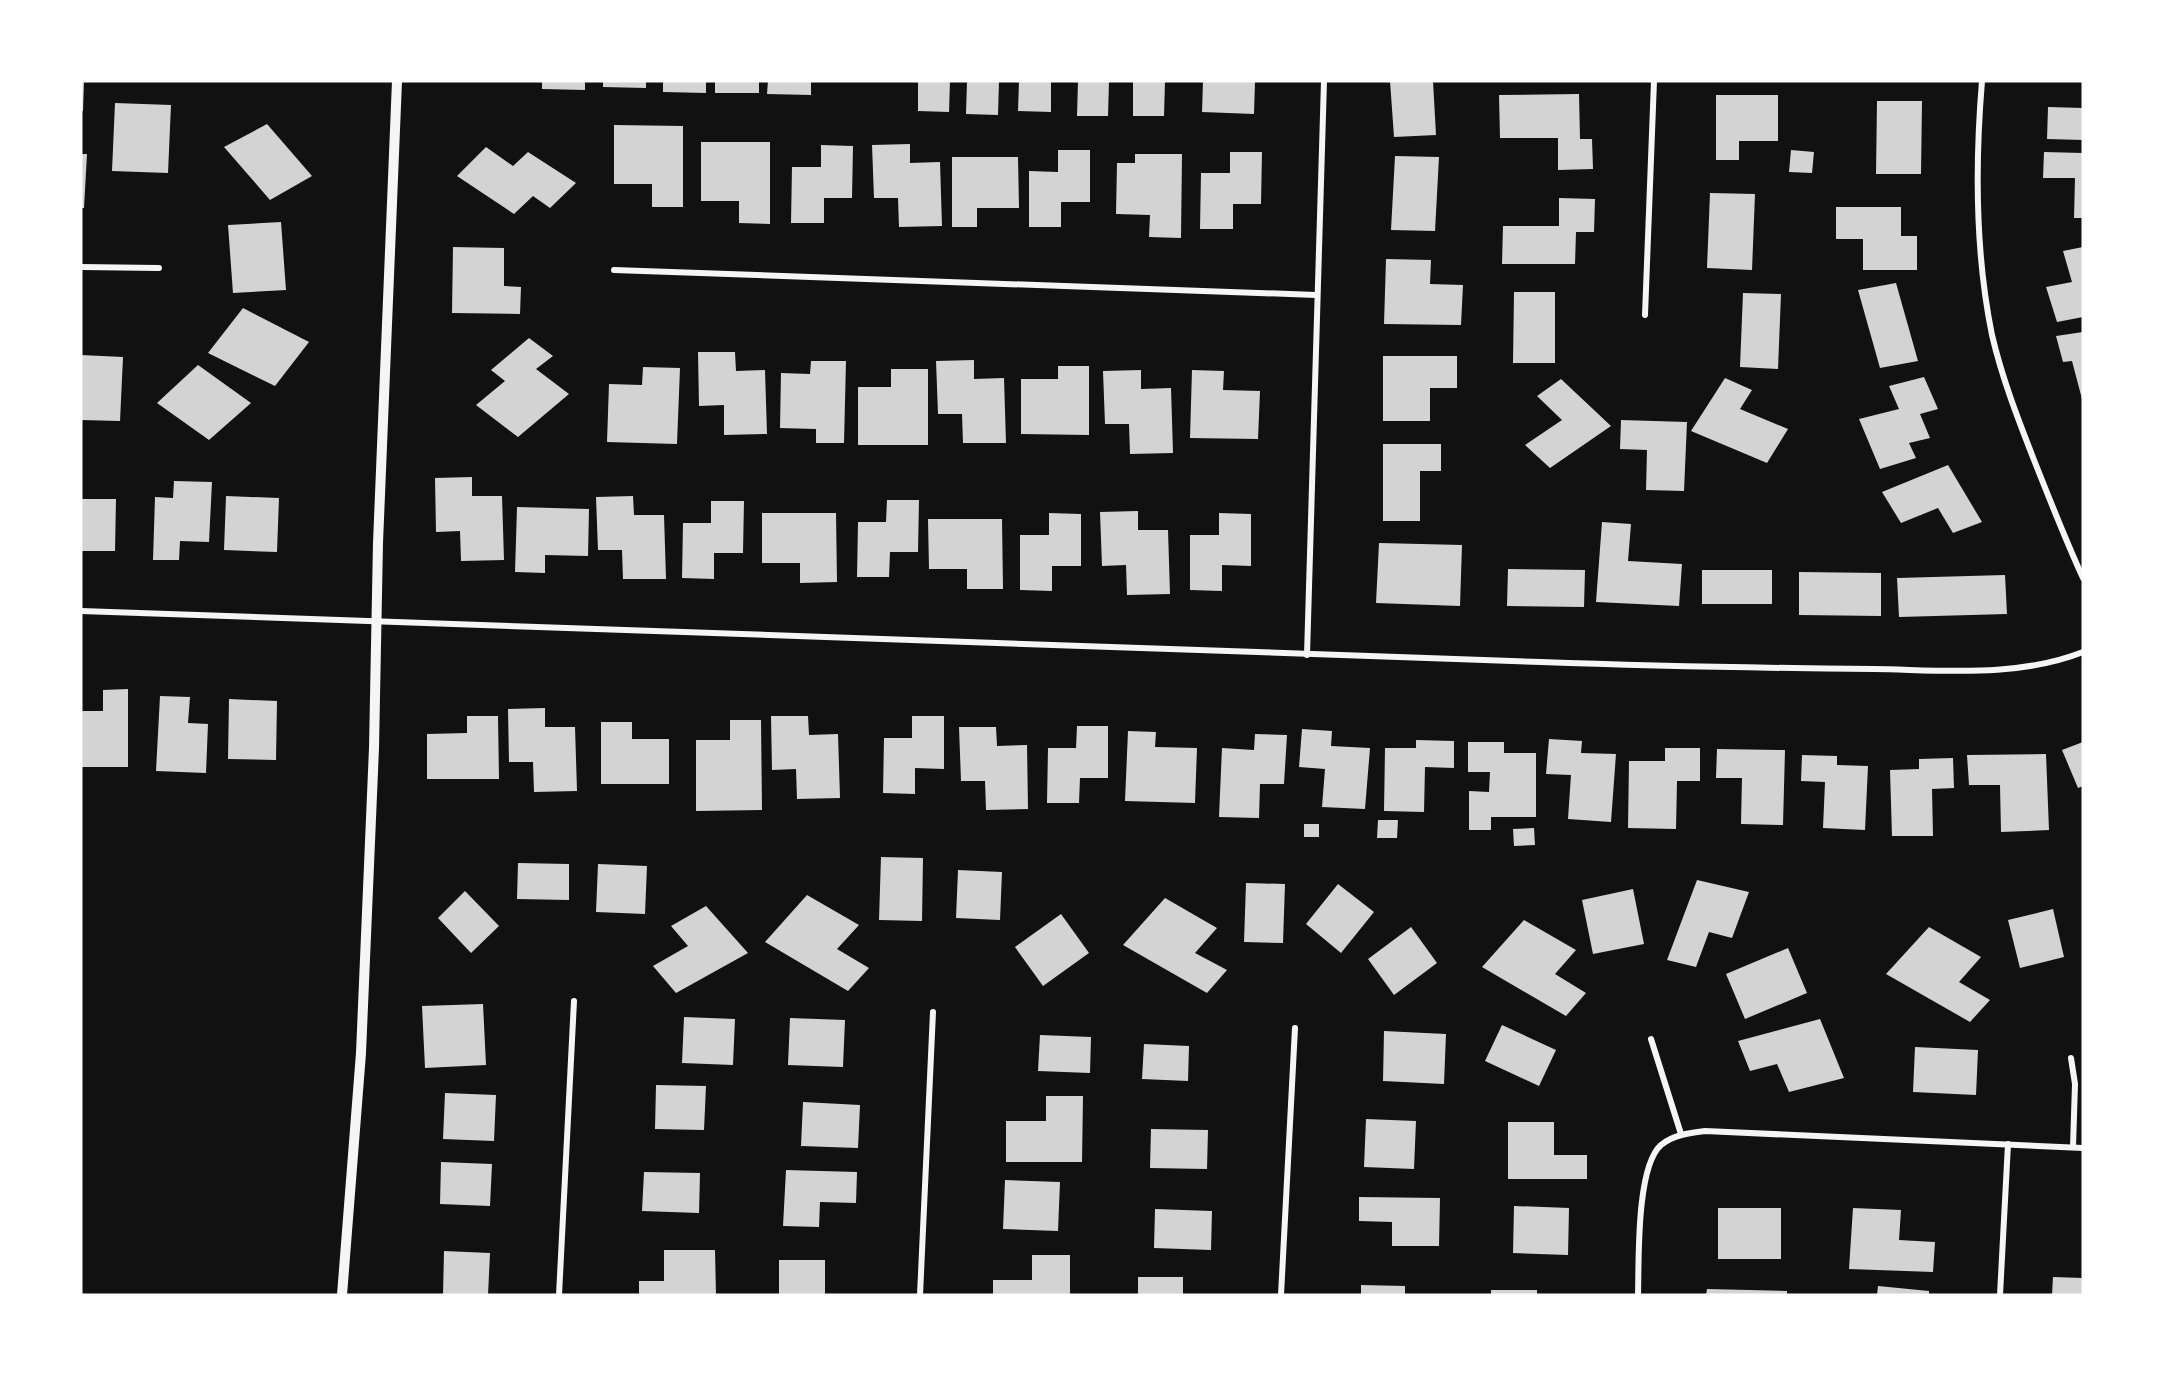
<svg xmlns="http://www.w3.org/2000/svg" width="2164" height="1376" font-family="'Work Sans',sans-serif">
	<rect width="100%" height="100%" fill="#111"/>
	<g fill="#d3d3d3">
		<polygon points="81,81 84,81 83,111 81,111"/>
		<polygon points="542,81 585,81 585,90 542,89"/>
		<polygon points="603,81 646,81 646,88 603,87"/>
		<polygon points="663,81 706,81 706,93 663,92"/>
		<rect x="715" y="81" width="44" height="12"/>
		<polygon points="768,81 811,81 811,95 767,94"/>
		<polygon points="918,81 950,81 949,112 918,111"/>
		<polygon points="967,81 999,81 998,115 966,114"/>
		<polygon points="1019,81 1051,81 1051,112 1018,111"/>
		<polygon points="1078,81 1109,81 1108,116 1077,116"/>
		<polygon points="1133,81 1165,81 1164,116 1133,116"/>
		<polygon points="1203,81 1255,81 1254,114 1202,112"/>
		<polygon points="1390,81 1433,81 1436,135 1394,137"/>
		<polygon points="1579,94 1580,139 1592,139 1593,169 1558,170 1558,138 1500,138 1499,95"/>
		<polygon points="1716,95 1778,95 1778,141 1739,141 1739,160 1716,160"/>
		<polygon points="1877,101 1922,101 1921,174 1876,174"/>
		<polygon points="115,103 171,105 168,173 112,171"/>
		<polygon points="2048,107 2083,108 2083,140 2047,139"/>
		<polygon points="267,124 312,176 270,200 224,147"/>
		<polygon points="614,125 683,126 683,207 652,207 652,184 614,184"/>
		<polygon points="701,142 770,142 770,224 739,223 739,201 701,201"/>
		<polygon points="910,144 910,163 940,162 942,226 899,227 898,198 874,198 872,145"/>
		<polygon points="821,145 853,146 852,198 824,198 824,223 791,223 792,167 821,167"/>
		<polygon points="486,147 513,166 528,152 576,183 550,208 533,196 514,214 457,176"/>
		<polygon points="1058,150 1090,150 1090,202 1061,202 1061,227 1029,227 1029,171 1058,172"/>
		<polygon points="1791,150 1814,152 1812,173 1789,172"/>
		<polygon points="1230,152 1262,152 1261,204 1233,204 1233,229 1200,229 1201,173 1230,173"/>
		<polygon points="2044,152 2083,153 2083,218 2074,218 2075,178 2043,178"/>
		<polygon points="81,154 87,154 84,208 81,208"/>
		<polygon points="1135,154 1182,154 1181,238 1149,237 1150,215 1116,214 1117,163 1135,163"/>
		<polygon points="1395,156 1439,157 1435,231 1391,230"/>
		<polygon points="952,157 1018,157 1019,208 977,208 977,227 952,227"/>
		<polygon points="1710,193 1755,194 1752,270 1707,268"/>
		<polygon points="1559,198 1595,199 1594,232 1576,232 1575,264 1502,264 1503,226 1559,226"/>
		<polygon points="1836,207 1901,207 1901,236 1917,236 1917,270 1863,270 1863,239 1836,239"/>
		<polygon points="281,222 286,290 233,293 228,225"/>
		<polygon points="453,247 504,248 504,286 521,287 520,314 452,313"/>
		<polygon points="2083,247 2083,317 2057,322 2046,287 2072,282 2063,251"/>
		<polygon points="1386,259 1431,260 1430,284 1463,285 1461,325 1384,324"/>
		<polygon points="1896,283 1918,361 1880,368 1858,290"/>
		<polygon points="1514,292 1555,292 1555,363 1513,363"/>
		<polygon points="1743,293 1781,294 1778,369 1740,367"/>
		<polygon points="243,308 309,342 275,386 208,353"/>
		<polygon points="2083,332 2083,399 2082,399 2072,361 2063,362 2056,336"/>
		<polygon points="529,338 553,356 536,369 569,394 518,437 476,405 505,381 491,370"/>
		<polygon points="698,352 735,352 736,371 765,370 767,434 724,435 724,405 699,406"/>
		<polygon points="81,355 123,357 120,421 81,420"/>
		<polygon points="1383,356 1457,356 1457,388 1430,388 1430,421 1383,421"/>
		<polygon points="974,360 974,379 1004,378 1006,443 963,443 962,414 938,414 936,361"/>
		<polygon points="811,361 846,361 844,443 816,443 816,429 780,428 781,373 810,374"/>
		<polygon points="198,365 251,403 209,440 157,403"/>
		<polygon points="1058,366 1089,366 1089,435 1021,434 1021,379 1058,379"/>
		<polygon points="643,367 680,368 677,444 607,442 609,384 642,385"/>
		<polygon points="891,369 928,369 928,445 858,445 858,387 891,387"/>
		<polygon points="1141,370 1141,389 1171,388 1173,453 1130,454 1129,424 1105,424 1103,371"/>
		<polygon points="1192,370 1224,371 1223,390 1260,391 1258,439 1190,438"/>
		<polygon points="1924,377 1938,409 1920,414 1930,438 1909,443 1916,458 1880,469 1859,419 1899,409 1889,386"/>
		<polygon points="1725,378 1752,390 1740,409 1788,429 1767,463 1691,431"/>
		<polygon points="1561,379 1611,426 1550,468 1525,445 1562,420 1537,396"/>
		<polygon points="1621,420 1687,422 1684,491 1646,490 1647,450 1620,449"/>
		<polygon points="1383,444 1441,444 1441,471 1420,471 1420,521 1383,521"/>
		<polygon points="1948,465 1982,522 1953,533 1938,508 1901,523 1882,492"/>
		<polygon points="472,477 472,496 502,496 504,560 461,561 460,531 436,532 435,478"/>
		<polygon points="174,481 212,482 209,542 180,541 179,560 153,560 155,497 173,498"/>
		<polygon points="226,496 279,498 277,552 224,550"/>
		<polygon points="633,496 634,515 664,515 666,579 623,579 622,550 598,550 596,497"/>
		<polygon points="81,499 116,499 115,551 81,551"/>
		<polygon points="887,500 919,500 918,552 890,552 889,577 857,577 858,522 886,522"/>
		<polygon points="711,501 744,501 743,553 714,553 714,579 682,578 683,523 711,523"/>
		<polygon points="517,507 589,509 588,556 545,555 545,573 515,572"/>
		<polygon points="1138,511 1138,530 1168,530 1170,594 1127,595 1126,565 1102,566 1100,512"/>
		<polygon points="762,513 836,513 837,582 800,583 800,563 762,563"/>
		<polygon points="1049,513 1081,514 1081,566 1052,566 1052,591 1020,590 1020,535 1049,535"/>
		<polygon points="1219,513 1251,514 1251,566 1222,565 1222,591 1190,590 1190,535 1219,535"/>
		<polygon points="928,519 1002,519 1003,589 967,589 967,569 929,569"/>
		<polygon points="1602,522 1631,524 1628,561 1682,564 1679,606 1596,602"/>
		<polygon points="1379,543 1462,545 1460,606 1376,603"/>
		<polygon points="1508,569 1585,570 1584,607 1507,606"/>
		<rect x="1702" y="570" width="70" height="34"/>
		<polygon points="1799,572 1881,573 1881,616 1799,615"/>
		<polygon points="2005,575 2007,614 1899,617 1897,578"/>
		<polygon points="128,689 128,767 81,767 81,711 103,711 103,690"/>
		<polygon points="160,696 190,697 188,723 208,724 206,773 156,771"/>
		<polygon points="229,699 277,701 276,760 228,759"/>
		<polygon points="545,708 545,727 575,727 577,791 534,792 533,762 509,762 508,709"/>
		<polygon points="467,716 498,716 499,779 427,779 427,734 467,733"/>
		<polygon points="771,716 808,716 809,735 838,734 840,798 797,799 796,769 772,770"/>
		<polygon points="912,716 944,716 944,769 915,768 915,794 883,793 884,738 912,738"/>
		<polygon points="730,720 761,720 762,810 696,811 696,740 730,740"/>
		<polygon points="601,722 632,722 632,739 669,739 669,784 601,784"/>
		<polygon points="1077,726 1108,726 1108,778 1080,778 1079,803 1047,803 1048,748 1076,748"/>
		<polygon points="959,727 996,727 997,746 1027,745 1028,809 986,810 985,781 961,781"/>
		<polygon points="1302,729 1332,731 1331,746 1370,748 1365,809 1322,807 1325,769 1299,767"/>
		<polygon points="1128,731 1156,732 1155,747 1197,748 1195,803 1125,801"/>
		<polygon points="1255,734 1287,735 1284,784 1260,784 1259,818 1219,817 1222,748 1254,750"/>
		<polygon points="1549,739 1582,741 1581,753 1616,754 1611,822 1568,819 1571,775 1546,774"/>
		<polygon points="1416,740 1454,741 1454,768 1425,767 1424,812 1384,811 1385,748 1416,748"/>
		<polygon points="1468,742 1504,742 1504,753 1536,753 1536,817 1491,817 1491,830 1469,830 1469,791 1489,792 1490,772 1468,772"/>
		<polygon points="2083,742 2083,786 2078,788 2062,750"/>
		<polygon points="1665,748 1700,748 1700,781 1677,781 1676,829 1628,828 1629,761 1665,761"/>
		<polygon points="1717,749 1785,750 1783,825 1741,824 1742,778 1716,778"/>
		<polygon points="2046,754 2049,830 2001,832 2000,785 1969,785 1967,755"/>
		<polygon points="1802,755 1837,756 1837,765 1868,766 1865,830 1823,828 1825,782 1801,781"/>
		<polygon points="1953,758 1954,788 1932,789 1933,836 1892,836 1890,770 1919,769 1919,759"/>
		<polygon points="1378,820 1398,820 1397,838 1377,838"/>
		<rect x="1304" y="824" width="15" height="13"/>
		<polygon points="1534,828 1535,845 1514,846 1513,829"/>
		<polygon points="881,857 923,858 922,921 879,920"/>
		<polygon points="518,863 569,864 569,900 517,899"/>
		<polygon points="598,864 647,866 645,914 596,912"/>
		<polygon points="958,870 1002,872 1000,920 956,918"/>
		<polygon points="1697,880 1749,892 1732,938 1709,932 1696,967 1667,960"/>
		<polygon points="1246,883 1285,884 1283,943 1244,942"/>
		<polygon points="1338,884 1374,912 1341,953 1306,924"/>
		<polygon points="1633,889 1644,944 1593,954 1582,900"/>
		<polygon points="465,891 499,926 471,953 438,918"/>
		<polygon points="807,895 859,925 837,949 869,968 848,991 765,942"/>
		<polygon points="1165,898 1217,928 1195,953 1227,970 1207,993 1123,945"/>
		<polygon points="706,906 748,953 676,993 653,966 688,946 671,926"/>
		<polygon points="2053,909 2064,957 2020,968 2008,920"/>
		<polygon points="1061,914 1089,953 1043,986 1015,947"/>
		<polygon points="1524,920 1576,950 1555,974 1586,993 1566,1016 1482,967"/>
		<polygon points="1411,927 1437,963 1394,995 1368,959"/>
		<polygon points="1929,927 1981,957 1959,982 1990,1000 1970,1022 1886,974"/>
		<polygon points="1788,948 1807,993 1745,1019 1726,974"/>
		<polygon points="483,1004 486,1065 425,1068 422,1006"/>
		<polygon points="684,1017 735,1019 733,1065 682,1063"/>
		<polygon points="790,1018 845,1020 843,1067 788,1065"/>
		<polygon points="1820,1019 1844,1078 1789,1092 1777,1064 1750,1071 1738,1041"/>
		<polygon points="1502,1025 1556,1050 1539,1086 1485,1061"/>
		<polygon points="1384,1031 1446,1034 1444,1084 1383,1081"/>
		<polygon points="1040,1035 1091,1037 1090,1073 1038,1071"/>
		<polygon points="1144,1044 1189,1046 1188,1081 1142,1079"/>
		<polygon points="1915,1047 1978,1050 1976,1095 1913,1092"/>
		<polygon points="656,1085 706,1086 704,1130 655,1129"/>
		<polygon points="445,1093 496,1095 494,1141 443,1139"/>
		<polygon points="1046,1096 1083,1096 1082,1162 1006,1162 1006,1121 1046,1121"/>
		<polygon points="803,1102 860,1105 858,1148 801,1146"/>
		<polygon points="1366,1119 1416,1121 1414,1169 1364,1167"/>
		<polygon points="1508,1122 1554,1122 1554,1155 1587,1155 1587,1179 1508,1179"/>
		<polygon points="1151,1129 1208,1130 1207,1169 1150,1168"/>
		<polygon points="441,1162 492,1164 490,1206 440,1204"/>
		<polygon points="786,1170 857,1172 856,1203 820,1202 819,1227 783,1226"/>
		<polygon points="644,1172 700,1173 699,1213 642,1211"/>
		<polygon points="1005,1180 1060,1182 1058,1231 1003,1229"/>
		<polygon points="1359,1197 1440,1198 1439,1246 1392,1246 1392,1222 1359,1221"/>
		<polygon points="1514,1206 1569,1208 1568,1255 1513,1253"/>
		<rect x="1718" y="1208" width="63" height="51"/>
		<polygon points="1853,1208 1901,1210 1899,1240 1935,1242 1933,1272 1849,1269"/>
		<polygon points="1155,1209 1212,1211 1211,1250 1154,1248"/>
		<polygon points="664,1250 715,1250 716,1295 639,1295 639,1281 664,1281"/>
		<polygon points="444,1251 490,1253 488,1295 443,1295"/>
		<polygon points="1032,1255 1070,1255 1070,1295 993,1295 993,1280 1032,1280"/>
		<rect x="779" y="1260" width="46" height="35"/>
		<rect x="1138" y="1277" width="45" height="18"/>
		<polygon points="2053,1277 2083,1278 2083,1295 2052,1295"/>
		<polygon points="1361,1285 1405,1286 1405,1295 1361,1295"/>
		<polygon points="1878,1286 1929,1291 1929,1295 1877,1295"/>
		<polygon points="1707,1289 1787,1291 1787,1295 1706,1295"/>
		<rect x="1491" y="1290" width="46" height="5"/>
	</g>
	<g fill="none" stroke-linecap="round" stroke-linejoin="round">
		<g stroke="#f5f5f5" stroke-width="6">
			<path d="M1982,81C1975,165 1975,252 1992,335C2002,378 2018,419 2034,460C2050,500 2065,539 2083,578"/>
			<polyline points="81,267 159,268"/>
			<polyline points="614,270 1316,295"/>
			<polyline points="1645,315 1654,81"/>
			<path d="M81,611C568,626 1054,647 1541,662C1652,666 1763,668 1874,669C1943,670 2017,678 2083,652"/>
			<polyline points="1307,655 1324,81"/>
			<polyline points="1651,1039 1681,1134"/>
			<polyline points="2071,1058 2075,1084 2073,1147"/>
			<polyline points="559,1295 574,1001"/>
			<polyline points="920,1295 933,1012"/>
			<polyline points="1281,1295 1295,1028"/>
			<path d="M1638,1295C1639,1262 1636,1167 1661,1145C1673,1135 1689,1133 1705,1131L2083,1148"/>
			<polyline points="2000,1295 2008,1144"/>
		</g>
		<polyline stroke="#f5f5f5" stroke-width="10" points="342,1295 361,1053 374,748 378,543 397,81"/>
	</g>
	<rect width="2164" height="1376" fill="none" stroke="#ffffff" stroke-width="165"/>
</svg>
